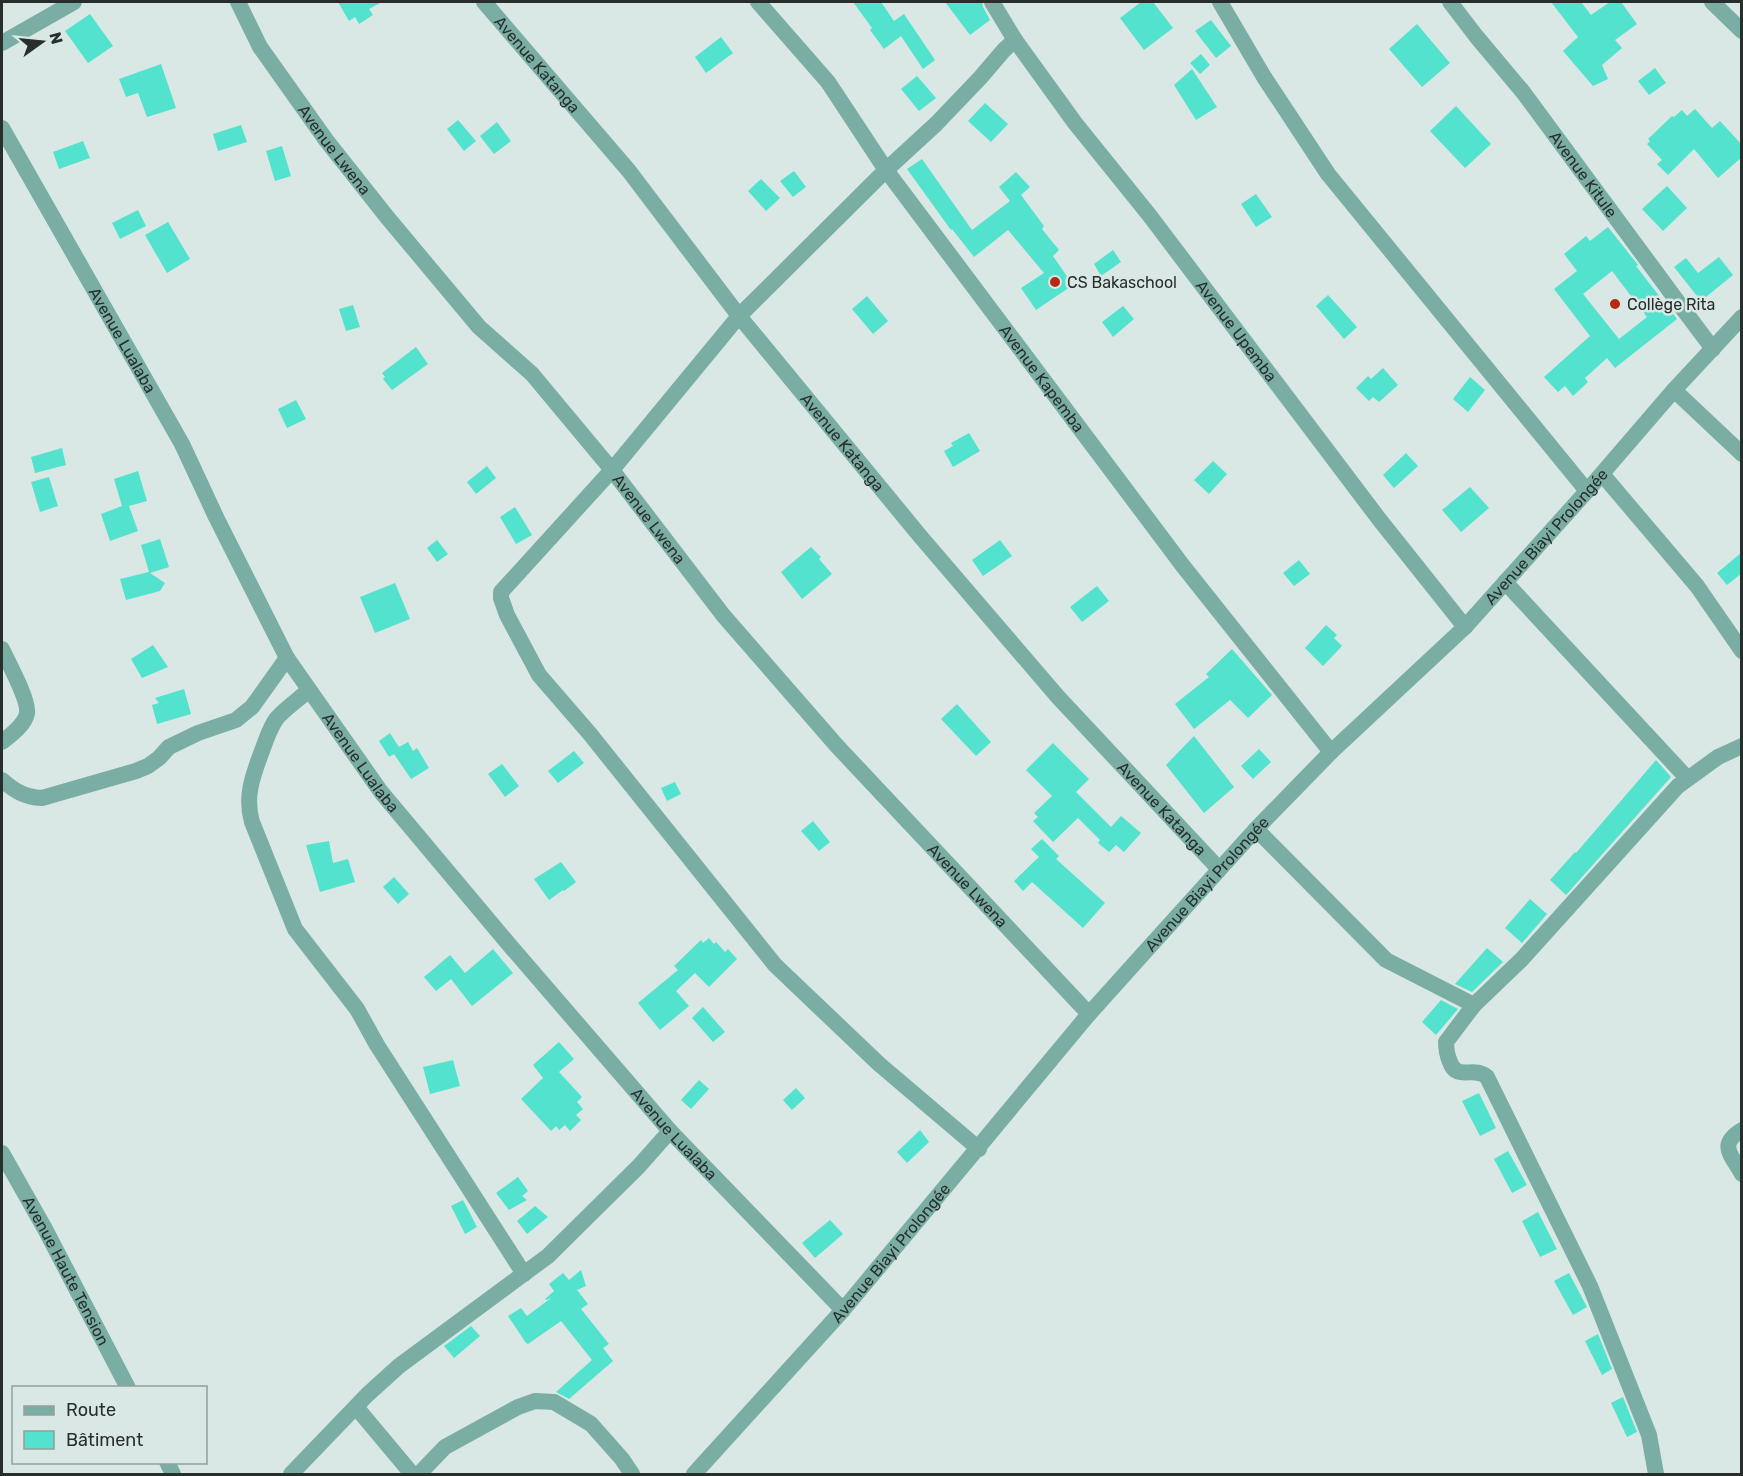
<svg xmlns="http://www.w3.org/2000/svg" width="1743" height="1476" font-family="Rubik,sans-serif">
	<rect width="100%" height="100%" fill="#d9e8e5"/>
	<g fill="#53e2cd" fill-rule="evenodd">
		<polygon points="338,2 382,2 369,9 373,15 359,24 355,17 349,21"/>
		<polygon points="853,2 881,2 894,21 904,14 935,60 923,69 901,36 884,49 870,30 872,28"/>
		<polygon points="945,2 982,2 983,7 990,20 970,35"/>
		<polygon points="1141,2 1153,2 1173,28 1144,50 1120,18"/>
		<polygon points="1551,2 1581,2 1591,15 1610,2 1621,2 1637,24 1615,40 1622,48 1602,65 1608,79 1593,86 1563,51 1578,37"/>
		<polygon points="90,14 113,46 88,63 65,31"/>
		<polygon points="1211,20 1231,46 1216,58 1195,31"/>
		<polygon points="1417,24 1450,63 1422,87 1389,49"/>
		<polygon points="721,37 733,53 706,73 695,57"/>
		<polygon points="1201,54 1210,65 1200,74 1190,63"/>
		<polygon points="161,64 176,108 147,117 138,93 126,97 119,79"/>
		<polygon points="1655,68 1666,83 1649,95 1638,81"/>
		<polygon points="1192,69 1217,107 1196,120 1174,85"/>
		<polygon points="917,76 936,98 919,111 901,89"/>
		<polygon points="985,103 1008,124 991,142 968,121"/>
		<polygon points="1456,106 1491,144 1465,168 1430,131"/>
		<polygon points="1695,109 1712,128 1720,121 1742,145 1742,157 1718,178 1694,149 1668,175 1657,164 1662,160 1647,144 1650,141 1648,139 1672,116 1674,117 1682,110 1687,116"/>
		<polygon points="458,120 476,141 464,151 447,129"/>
		<polygon points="497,122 511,141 494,154 480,136"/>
		<polygon points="241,125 247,142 218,151 213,134"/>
		<polygon points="83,141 90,158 59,169 53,152"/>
		<polygon points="282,146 291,176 275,181 266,151"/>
		<polygon points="922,159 972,230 1010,201 999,187 1016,172 1030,187 1021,195 1044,226 1042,229 1059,250 1053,256 1073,285 1036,310 1021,288 1044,273 1008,230 974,257 952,229 951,230 907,169"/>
		<polygon points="794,171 806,187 793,197 780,181"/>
		<polygon points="761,179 780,198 766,211 748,191"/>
		<polygon points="1667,186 1687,208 1663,231 1642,209"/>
		<polygon points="1256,194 1272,217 1256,227 1241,204"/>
		<polygon points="138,210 146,226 120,239 112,223"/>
		<polygon points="168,222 190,259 167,273 145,235"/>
		<path d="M1608,227L1638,265L1636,266L1677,319L1615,368L1607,358L1585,378L1588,382L1573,396L1565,386L1558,392L1544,377L1590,336L1554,289L1577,271L1564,254L1586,236L1590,241ZM1612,271L1647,317L1619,339L1583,294Z"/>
		<polygon points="1113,250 1121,262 1101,276 1094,264"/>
		<polygon points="1719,257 1733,275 1701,301 1674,267 1686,258 1698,273"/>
		<polygon points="1328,295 1357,327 1344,339 1316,306"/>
		<polygon points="867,296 888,321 873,334 852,309"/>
		<polygon points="353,305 360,327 346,331 339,309"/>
		<polygon points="1123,306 1134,319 1113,337 1102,322"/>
		<polygon points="416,347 428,364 392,390 383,379 385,377 382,373"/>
		<polygon points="1383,368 1398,385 1379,402 1373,397 1369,401 1356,388 1368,376 1371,379"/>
		<polygon points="1470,377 1485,390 1468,412 1453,399"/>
		<polygon points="296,400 306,419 287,428 278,409"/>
		<polygon points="969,433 980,451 953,467 944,451 953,446 951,443"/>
		<polygon points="62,448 66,465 35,473 31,457"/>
		<polygon points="1406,453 1418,466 1394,488 1383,475"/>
		<polygon points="1213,461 1227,474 1209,494 1194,480"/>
		<polygon points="487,466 496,478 476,494 467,482"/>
		<polygon points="138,471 147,501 129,506 138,531 110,541 101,514 122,506 114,479"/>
		<polygon points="49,477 58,506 40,512 31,482"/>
		<polygon points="1470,487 1489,508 1461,532 1442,510"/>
		<polygon points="515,507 532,535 516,544 500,517"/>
		<polygon points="160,539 169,567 150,573 165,583 160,591 126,600 120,579 149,572 141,545"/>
		<polygon points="437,540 448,554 437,562 427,548"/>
		<polygon points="1000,540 1012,556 983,576 972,560"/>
		<polygon points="811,547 821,557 819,559 832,574 802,599 781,572"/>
		<polygon points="1742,552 1742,573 1727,585 1717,573"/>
		<polygon points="1299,560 1310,574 1294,586 1283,573"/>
		<polygon points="395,583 410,619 375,633 360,597"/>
		<polygon points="1097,586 1109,601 1082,622 1070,607"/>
		<polygon points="1326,625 1337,635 1334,638 1342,646 1323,666 1305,648"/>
		<polygon points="153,645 168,667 142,678 131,659"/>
		<polygon points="1232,649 1272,695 1248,718 1230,700 1194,729 1175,704 1209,677 1206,674"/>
		<polygon points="184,689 191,714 157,724 152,705 159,703 155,698"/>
		<polygon points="957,704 991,742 976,756 941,719"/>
		<polygon points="390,733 399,747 408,742 413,751 417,748 429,768 411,779 394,754 389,757 379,741"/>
		<polygon points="1194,736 1234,787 1204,813 1166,765"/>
		<polygon points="1053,743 1089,779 1076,792 1111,827 1121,816 1141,833 1124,852 1116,845 1109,852 1098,843 1100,840 1078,818 1053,842 1033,821 1038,817 1034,813 1052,796 1026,770"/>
		<polygon points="1259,749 1271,762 1253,779 1241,766"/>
		<polygon points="574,751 584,763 558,783 548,771"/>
		<polygon points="1656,760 1671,777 1566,895 1550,880 1575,852 1576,853"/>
		<polygon points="502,764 519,786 505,797 488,774"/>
		<polygon points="675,782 681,794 667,801 661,788"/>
		<polygon points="813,821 830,842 819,851 801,831"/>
		<polygon points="1042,839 1059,856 1056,859 1105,903 1083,928 1032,882 1023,891 1014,881 1039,857 1031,849"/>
		<polygon points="329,841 333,863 348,859 355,882 320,892 306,845"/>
		<polygon points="561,862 576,882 564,891 563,890 549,900 534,879"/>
		<polygon points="394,877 409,894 398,904 383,887"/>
		<polygon points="1530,899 1547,914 1522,943 1505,928"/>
		<polygon points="709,938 714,944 716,942 725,952 728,949 737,959 709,987 695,973 676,991 689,1006 660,1030 638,1003 678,970 674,966 701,940 703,943"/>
		<polygon points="1487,948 1503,962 1472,992 1455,984"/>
		<polygon points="493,949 513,973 472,1006 451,979 436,991 424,977 450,955 465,973"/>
		<polygon points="1441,1000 1458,1009 1436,1035 1422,1022"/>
		<polygon points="703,1007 725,1032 713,1042 692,1018"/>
		<polygon points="559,1042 574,1059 559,1072 582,1097 577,1102 583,1109 576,1115 581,1120 570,1131 565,1125 559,1130 556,1126 551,1131 521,1099 543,1078 533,1065"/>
		<polygon points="453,1060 460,1086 430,1094 423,1067"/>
		<polygon points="699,1080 709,1089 691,1109 681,1100"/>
		<polygon points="796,1088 805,1098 792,1110 783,1100"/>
		<polygon points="1479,1093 1496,1128 1480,1136 1462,1101"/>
		<polygon points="920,1130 929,1142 907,1163 897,1152"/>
		<polygon points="1508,1151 1527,1185 1512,1193 1494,1159"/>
		<polygon points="518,1177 528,1191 522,1196 527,1200 509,1210 496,1193"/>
		<polygon points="463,1200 477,1227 465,1234 451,1206"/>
		<polygon points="535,1206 548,1217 527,1234 517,1221"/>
		<polygon points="1538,1212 1557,1249 1540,1257 1522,1221"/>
		<polygon points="830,1220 843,1234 815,1258 802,1243"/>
		<polygon points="581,1270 586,1286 577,1290 588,1304 581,1309 609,1344 603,1348 613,1361 569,1399 556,1392 592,1360 561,1321 528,1344 526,1343 508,1316 521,1308 527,1316 551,1298 546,1300 545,1299 554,1291 549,1284 563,1273 569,1280"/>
		<polygon points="1569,1273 1587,1307 1573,1315 1554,1281"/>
		<polygon points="471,1326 480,1336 454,1358 444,1346"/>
		<polygon points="1598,1334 1612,1369 1602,1375 1585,1341"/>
		<polygon points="1623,1397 1637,1432 1627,1437 1611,1403"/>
	</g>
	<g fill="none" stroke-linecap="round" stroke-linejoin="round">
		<g stroke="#7aaea4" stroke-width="16">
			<path id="s1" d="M238,2L260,47L326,140L387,217L479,327L532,374L612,470L723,615L837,746L1089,1014"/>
			<path id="s2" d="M484,2L629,171L739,316L920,536L1058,697L1219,869"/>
			<path id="s3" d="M758,2L828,82L886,170L1183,566L1331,752"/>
			<path id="s4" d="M992,2L1015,40L1075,123L1150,216L1379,519L1465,627"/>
			<polyline points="1220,2 1264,77 1328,174 1587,491"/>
			<path id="s5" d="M1450,2L1476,36L1523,92L1686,313L1713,349"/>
			<polyline points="1712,2 1742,31"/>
			<polyline points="2,43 74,2"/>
			<path id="s6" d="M2,128L182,444L216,517L287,658L381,792L512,948L670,1131L843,1310"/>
			<polyline points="1674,390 1742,454"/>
			<polyline points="1602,474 1697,586 1742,651"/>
			<polyline points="1505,582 1687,778"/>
			<path d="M2,649C8,662 29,700 27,713C25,725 11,735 2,742"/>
			<path d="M309,690C299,699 286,708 277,718C270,727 267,738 263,748C254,773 244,795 252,822L295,929L357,1009L377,1045L524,1274"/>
			<path d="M2,780C15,791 24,797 42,798L136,771L148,766L159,758L169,747L198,733L236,720L252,707L287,658"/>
			<polyline points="1256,829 1386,960 1474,1005"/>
			<path d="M1742,1130C1717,1145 1732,1155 1742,1174"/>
			<polyline points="979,1149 879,1064 775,965 590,734 539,675 507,615 501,598 501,592 612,470 739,316 886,170 936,124 980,78 1004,50 1015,40"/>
			<path id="s7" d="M2,1153L45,1229L128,1388"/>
			<polyline points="356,1407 412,1474"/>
			<polyline points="167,1462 173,1474"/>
			<polyline points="291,1474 367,1395 399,1366 548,1256 639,1166 670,1131"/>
			<polyline points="419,1474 445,1447 518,1407 535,1401 554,1402 591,1424 622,1459 632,1474"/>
			<path id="s8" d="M694,1474L843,1310L1089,1014L1143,954L1256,829L1331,752L1465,627L1587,491L1674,390L1742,317"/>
			<path d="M1656,1474L1649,1435L1590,1286L1487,1077C1474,1065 1457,1082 1450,1062C1447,1055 1446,1049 1446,1042L1474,1005L1522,959L1678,786L1718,757L1742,746"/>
		</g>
	</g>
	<g fill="#b62913" stroke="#d9e8e5" stroke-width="2">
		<circle cx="1055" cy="282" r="6"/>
		<circle cx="1615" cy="304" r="6"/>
	</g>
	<g text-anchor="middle" stroke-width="5" stroke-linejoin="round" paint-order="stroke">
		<g font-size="16" fill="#282e2c" stroke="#d9e8e5">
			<text dy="6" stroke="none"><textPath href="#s2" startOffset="82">Avenue Katanga</textPath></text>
			<text dy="6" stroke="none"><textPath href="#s1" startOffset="177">Avenue Lwena</textPath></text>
			<text dy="6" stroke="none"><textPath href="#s5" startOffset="218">Avenue Kitule</textPath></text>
			<text dy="6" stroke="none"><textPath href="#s4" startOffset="410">Avenue Upemba</textPath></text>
			<text dy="6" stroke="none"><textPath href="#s6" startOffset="244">Avenue Lualaba</textPath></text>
			<text dy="6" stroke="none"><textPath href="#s3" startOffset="472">Avenue Kapemba</textPath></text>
			<text dy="6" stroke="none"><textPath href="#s2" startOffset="568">Avenue Katanga</textPath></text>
			<text dy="6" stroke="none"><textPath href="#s1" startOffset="663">Avenue Lwena</textPath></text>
			<text dy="6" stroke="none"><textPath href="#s8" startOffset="1268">Avenue Biayi Prolongée</textPath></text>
			<text dy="6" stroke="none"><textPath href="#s6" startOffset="730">Avenue Lualaba</textPath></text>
			<text dy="6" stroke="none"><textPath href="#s2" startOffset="1054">Avenue Katanga</textPath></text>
			<text dy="6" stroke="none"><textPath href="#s8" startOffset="782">Avenue Biayi Prolongée</textPath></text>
			<text dy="6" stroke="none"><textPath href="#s1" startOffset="1149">Avenue Lwena</textPath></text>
			<text dy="6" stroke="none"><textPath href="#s6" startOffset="1216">Avenue Lualaba</textPath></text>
			<text dy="6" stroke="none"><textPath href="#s8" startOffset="296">Avenue Biayi Prolongée</textPath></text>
			<text dy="6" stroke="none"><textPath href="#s7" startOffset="134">Avenue Haute Tension</textPath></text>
		</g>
		<g font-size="16" fill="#282e2c" stroke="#d9e8e5" text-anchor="start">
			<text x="1067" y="288">CS Bakaschool</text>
			<text x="1627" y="310">Collège Rita</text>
		</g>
	</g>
	<rect width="1743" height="1476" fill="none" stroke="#282e2c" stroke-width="6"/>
	<rect x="12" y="1386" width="195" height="78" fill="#d9e8e5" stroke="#929e9b" stroke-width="1.5"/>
	<rect x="24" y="1406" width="30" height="9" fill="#7aaea4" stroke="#929e9b" stroke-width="1.5"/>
	<text x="66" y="1416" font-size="18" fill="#282e2c">Route</text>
	<rect x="24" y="1431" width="30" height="18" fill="#53e2cd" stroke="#929e9b" stroke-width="1.5"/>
	<text x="66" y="1446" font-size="18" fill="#282e2c">Bâtiment</text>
	<g transform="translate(42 42) rotate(75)" stroke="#d9e8e5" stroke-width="4.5" paint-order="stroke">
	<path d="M0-4.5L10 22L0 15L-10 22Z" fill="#282e2c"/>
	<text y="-9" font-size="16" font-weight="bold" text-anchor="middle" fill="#282e2c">N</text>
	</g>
</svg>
